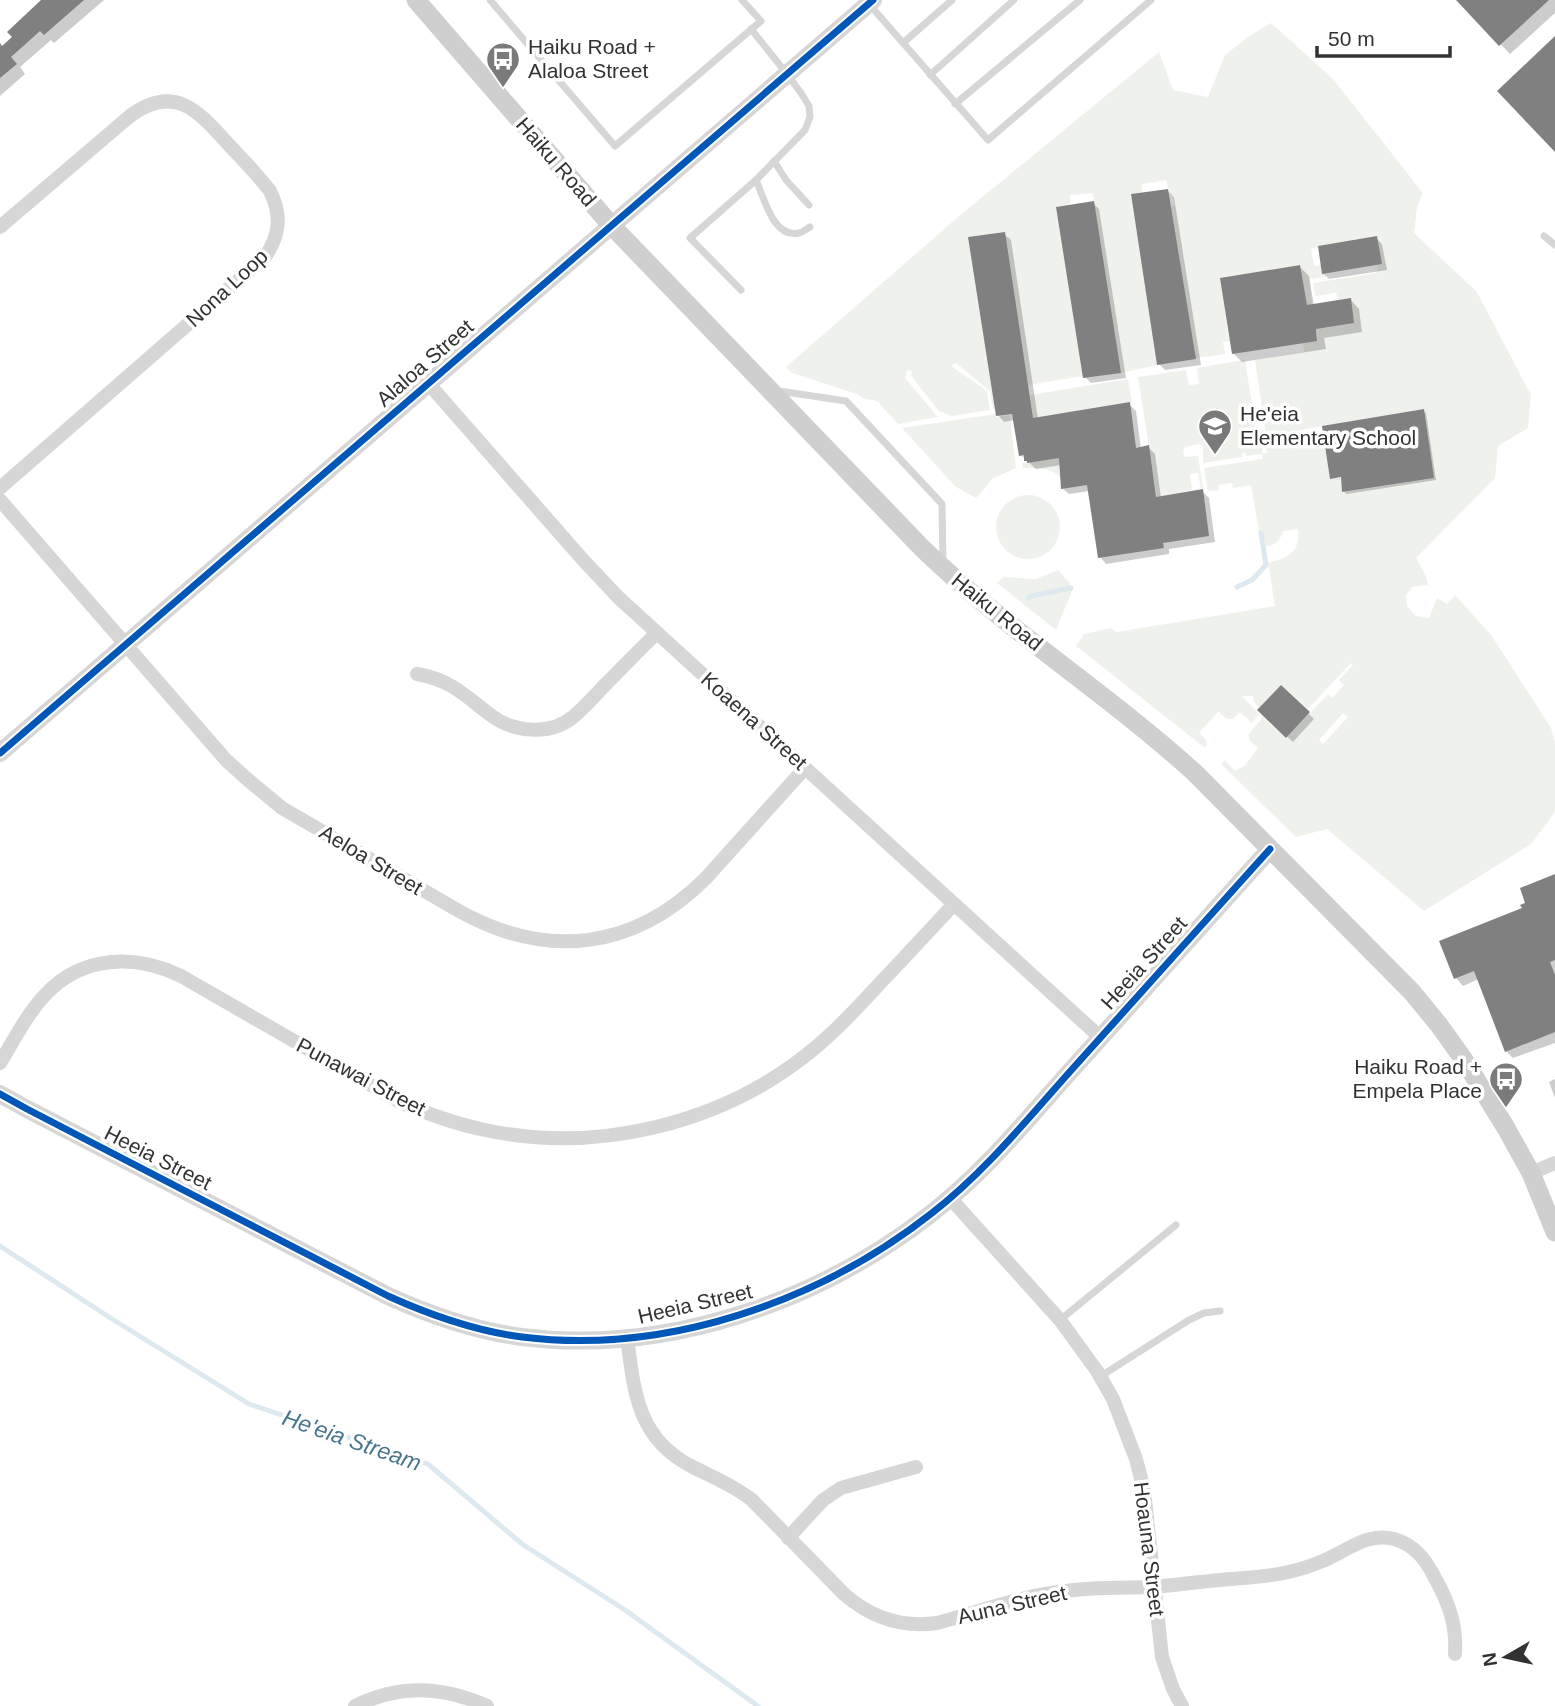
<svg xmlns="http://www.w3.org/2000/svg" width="1555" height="1706" font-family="Helvetica,sans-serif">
	<rect width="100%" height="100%" fill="#fff"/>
	<g fill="#eff2ec" fill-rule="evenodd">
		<path d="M1271,23L1333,79L1423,193L1417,207L1414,233L1477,292L1531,395L1528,428L1498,446L1495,478L1416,558L1426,576L1428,585L1412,587L1406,595L1407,606L1416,616L1429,618L1437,598L1447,604L1455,595L1492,636L1551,728L1555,742V812L1531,844L1424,911L1327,829L1296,837L1221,764L1225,760L1235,771L1244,766L1258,748L1250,741L1248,735L1263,717L1286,738L1328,694L1332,698L1344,685L1339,680L1353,665L1351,663L1308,709L1281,685L1260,708L1254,702L1253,696H1242L1259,714L1252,723L1240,712L1233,719C1225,720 1223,715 1218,712L1199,733L1206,740L1207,745L1205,748L1076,646L1084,634L1110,628L1117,632L1275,606L1268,563C1289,558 1301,551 1298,529L1283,531C1280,541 1276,545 1266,546L1263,532H1259L1251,485L1233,488L1232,483L1219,485V490L1208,491L1204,468L1263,459L1262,454L1246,456L1245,452L1242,453V457L1203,463V446L1199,444L1185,447L1183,450L1184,456L1187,457L1198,456L1203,489L1201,490L1198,473L1190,474L1192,490L1157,497L1138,377L1186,370L1189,385L1199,384L1197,368L1245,360L1258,444H1262L1263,454L1267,453L1266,443L1320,435L1322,445H1325L1330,478L1340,477L1343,493L1434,478L1424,409L1266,436L1255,360L1304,352L1303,343L1318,340L1317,330L1312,328L1325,323L1326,328L1354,323L1351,298L1339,301L1336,293L1315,296L1313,283L1377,273V266L1381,264L1377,236L1352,240L1345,256L1342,242L1318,246V248L1311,249L1314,266L1321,265L1322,274H1325L1326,277L1309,279L1314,319L1310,321L1300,265L1221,278L1228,334L1236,340L1223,342L1225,354L1196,358L1171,207L1175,205L1173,195H1170L1166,180L1142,184V192L1131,195L1158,365L1120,373L1093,193L1070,195V204L1057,207L1083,376L1028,385L1004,232L969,237L995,409H993L990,391L956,363L951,366L987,391L990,410L952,416L939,411L911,376L912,371L907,370L905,378L938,417L898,424L877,401L862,398L857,394L792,373L786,367L958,217L1159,52L1173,90L1208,97L1225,55L1248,37ZM1343,713L1348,717L1323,744L1319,740Z"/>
		<polygon points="1128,379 1132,402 1019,421 1017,413 1032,411 1030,395"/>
		<polygon points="996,414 996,417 1010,415 1016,468 992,479 976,498 956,487 902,428"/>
		<path d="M1134,447L1061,478C1051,467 1037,468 1023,468L1022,463Z"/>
		<circle cx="1028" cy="527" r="32"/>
		<polygon points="1058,570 1069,582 1072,591 1056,630 997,583 1004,577 1036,579"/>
	</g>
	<g fill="#0003">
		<polygon points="43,0 104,0 54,43 51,40 20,67 25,74 0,96 0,50 15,38"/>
		<polygon points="1458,0 1555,0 1555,13 1510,54"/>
		<polygon points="1168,191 1174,197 1201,365 1165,370 1159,364"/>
		<polygon points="1093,203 1099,209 1126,378 1091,383 1085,377"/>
		<polygon points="1004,234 1011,240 1038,419 1129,404 1136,411 1141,449 1148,447 1155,454 1161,498 1202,491 1209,498 1215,542 1169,549 1169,554 1106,564 1100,557 1089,491 1069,494 1062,488 1061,465 1036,469 1021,455 1015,420 1004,422 998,415"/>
		<polygon points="1376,238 1382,244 1387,270 1329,279 1323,273"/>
		<polygon points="1300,267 1309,276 1314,306 1350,299 1359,309 1362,332 1324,338 1326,349 1242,362 1233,353"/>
		<polygon points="1423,411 1426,413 1436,480 1347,494 1344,492 1343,479 1333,480 1349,477"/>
		<polygon points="1281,687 1314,719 1293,742 1259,710"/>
		<polygon points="1555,876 1555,1043 1513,1058 1506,1051 1479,979 1463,986 1456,978"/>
		<polygon points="1555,1079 1555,1098 1549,1082"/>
	</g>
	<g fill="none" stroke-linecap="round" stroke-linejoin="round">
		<g stroke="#dde9ef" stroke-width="5">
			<polyline points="1237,587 1252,580 1266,565 1261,533"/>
			<polyline points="1028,598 1031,596 1071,588"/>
			<polyline points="0,1246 112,1319 249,1404 428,1464 522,1544 625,1610 758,1706"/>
		</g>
	</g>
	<g fill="#808080">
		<polygon points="41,0 84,0 44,35 40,31 11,57 17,64 0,78 0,43 2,46 12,37 7,32"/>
		<polygon points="1456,0 1549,0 1499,46"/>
		<polygon points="1555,36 1555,152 1497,91"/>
		<polygon points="1168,189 1196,359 1157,365 1131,194"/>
		<polygon points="1094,201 1121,373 1083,378 1056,207"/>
		<polygon points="1005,232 1033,418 1130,402 1136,448 1149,445 1156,497 1203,489 1209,536 1163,543 1164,548 1098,558 1087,485 1061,489 1059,458 1027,463 1027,461 1024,461 1024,455 1019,456 1012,414 996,416 968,237"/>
		<polygon points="1377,236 1382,264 1322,274 1318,246"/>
		<polygon points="1300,265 1307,305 1351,298 1354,323 1316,329 1317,341 1232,354 1220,278"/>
		<polygon points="1424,409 1434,478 1342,492 1341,477 1330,479 1322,426"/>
		<polygon points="1281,685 1310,712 1286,738 1257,710"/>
		<polygon points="1555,874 1555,960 1550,962 1555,975 1555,1032 1505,1052 1474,971 1454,979 1439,941 1522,908 1520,905 1525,903 1520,888"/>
	</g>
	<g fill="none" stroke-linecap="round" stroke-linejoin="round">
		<g stroke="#d6d6d6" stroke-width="7">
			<polyline points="490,0 615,146 761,21 742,0"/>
			<polyline points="869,4 988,140 1151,0"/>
			<polyline points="903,43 952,0"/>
			<polyline points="930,75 1014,0"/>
			<polyline points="955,104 1080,0"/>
			<polyline points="774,161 786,180 809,205"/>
			<path d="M756,180C764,197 773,239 799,233C803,232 806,229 810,227"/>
			<polyline points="1544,236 1555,245"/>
			<polyline points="741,290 690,238 756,180 805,130 810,117 809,106 801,93 787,74 751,29"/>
			<polyline points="779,391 846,401 942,504 943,564"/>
			<polyline points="1060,1320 1176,1225"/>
			<polyline points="1101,1376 1189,1320 1204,1313 1220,1311"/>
		</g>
		<g stroke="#d6d6d6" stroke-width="14">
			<path d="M0,227L130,116C176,82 200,113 230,146C244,161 258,175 270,191C282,215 280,235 265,257L0,488"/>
			<polyline points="428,383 584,561 619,598 1101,1038"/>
			<path d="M0,500L226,760L247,779L282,808L459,911C547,960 634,950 706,878L805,768"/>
			<path d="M417,674C452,680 465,696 492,716C514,732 550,736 573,717C585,707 596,694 607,683C624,666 640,649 657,633"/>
			<path d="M0,1063C14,1040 27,1014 45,995C82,955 135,954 181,976L400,1102C428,1114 456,1124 485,1130C597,1154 721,1124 810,1052C836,1031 859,1006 882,981C906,956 930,930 954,904"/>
			<polyline points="1531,1173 1555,1163"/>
			<polyline points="950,1198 1060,1320 1097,1371 1113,1399 1136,1459 1144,1490 1162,1657 1173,1689 1182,1706"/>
			<path d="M627,1337C634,1391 637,1438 691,1466C712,1477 733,1485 752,1500L845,1595C872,1618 902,1628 937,1623C975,1613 1012,1599 1051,1593C1084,1587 1118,1588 1152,1587C1175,1585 1198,1582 1221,1580C1242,1578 1264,1577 1284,1573C1298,1570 1312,1566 1325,1560C1348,1550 1368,1532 1394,1539C1415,1545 1426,1560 1435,1578C1449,1603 1457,1626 1455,1654"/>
			<polyline points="788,1538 823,1500 841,1488 916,1467"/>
			<path d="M355,1706C400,1684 442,1686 487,1706"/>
		</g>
		<g stroke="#d6d6d6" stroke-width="18">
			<polyline points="0,753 873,0"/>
			<path d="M0,1094L27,1109L388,1296C430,1315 475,1331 522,1337C666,1355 819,1302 932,1213C986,1171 1029,1117 1075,1066C1140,994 1205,921 1270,849"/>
		</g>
		<path stroke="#cfcfcf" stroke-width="19" d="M416,0L611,225L921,547C1006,630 1107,693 1195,773L1412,992L1439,1025L1464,1060L1506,1128L1531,1173L1555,1232"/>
		<g stroke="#fff" stroke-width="11">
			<g id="cycleway">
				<polyline points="0,753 873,0"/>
				<path d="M0,1094L27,1109L388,1296C430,1315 475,1331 522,1337C666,1355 819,1302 932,1213C986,1171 1029,1117 1075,1066C1140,994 1205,921 1270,849"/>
			</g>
		</g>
		<use href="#cycleway" stroke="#0057b8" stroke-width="7"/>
	</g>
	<defs>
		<g id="bus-pin" transform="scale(1.75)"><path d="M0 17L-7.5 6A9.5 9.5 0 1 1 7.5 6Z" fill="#7a7a7a" stroke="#fff"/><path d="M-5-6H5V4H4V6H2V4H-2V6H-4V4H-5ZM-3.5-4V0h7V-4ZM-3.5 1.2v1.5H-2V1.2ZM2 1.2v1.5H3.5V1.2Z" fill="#fff"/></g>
		<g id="school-pin" transform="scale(1.75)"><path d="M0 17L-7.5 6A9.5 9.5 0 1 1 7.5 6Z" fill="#7a7a7a" stroke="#fff"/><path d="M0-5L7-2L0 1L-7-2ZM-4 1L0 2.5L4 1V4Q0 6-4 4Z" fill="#fff"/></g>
	</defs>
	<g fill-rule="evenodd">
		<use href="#bus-pin" x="503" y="59"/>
		<use href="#school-pin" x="1215" y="426"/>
		<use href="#bus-pin" x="1506" y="1079"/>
	</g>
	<g text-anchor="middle" stroke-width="7" stroke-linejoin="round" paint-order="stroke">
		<g font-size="21" fill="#323232" stroke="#fff" text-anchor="start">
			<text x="528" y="54">Haiku Road +<tspan x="528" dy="24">Alaloa Street</tspan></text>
			<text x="1240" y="421">He'eia<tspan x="1240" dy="24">Elementary School</tspan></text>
			<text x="1482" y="1074" text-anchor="end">Haiku Road +<tspan x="1482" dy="24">Empela Place</tspan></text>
		</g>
		<g font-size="21" fill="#323232" stroke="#fff">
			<text transform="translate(556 162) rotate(49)" y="7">Haiku Road</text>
			<text transform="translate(227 288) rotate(-43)" y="7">Nona Loop</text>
			<text transform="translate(425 363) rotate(-41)" y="7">Alaloa Street</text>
			<text transform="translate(997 612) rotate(39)" y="7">Haiku Road</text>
			<text transform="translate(754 721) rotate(42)" y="7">Koaena Street</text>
			<text transform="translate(371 860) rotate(31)" y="7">Aeloa Street</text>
			<text transform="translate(1144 963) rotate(-48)" y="7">Heeia Street</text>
			<text transform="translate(361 1077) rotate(28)" y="7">Punawai Street</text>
			<text transform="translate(158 1158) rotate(27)" y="7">Heeia Street</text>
			<text transform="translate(695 1304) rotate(-13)" y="7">Heeia Street</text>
			<text transform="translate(1149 1549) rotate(83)" y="7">Hoauna Street</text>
			<text transform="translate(1012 1605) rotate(-13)" y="7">Auna Street</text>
		</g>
		<g font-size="23" font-style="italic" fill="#48748b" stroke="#fff">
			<text transform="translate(352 1440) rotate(19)" y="8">He'eia Stream</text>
		</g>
	</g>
	<g transform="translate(1506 1657) rotate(261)" stroke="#ffffff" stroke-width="5" paint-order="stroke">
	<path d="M0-5L12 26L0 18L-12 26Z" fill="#323232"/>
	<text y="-10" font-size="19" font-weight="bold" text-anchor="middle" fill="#323232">N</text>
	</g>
	<path d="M1317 46v10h133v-10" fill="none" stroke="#323232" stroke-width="3.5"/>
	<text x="1328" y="46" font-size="21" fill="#323232" stroke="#ffffff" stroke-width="5" paint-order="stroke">50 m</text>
</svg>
